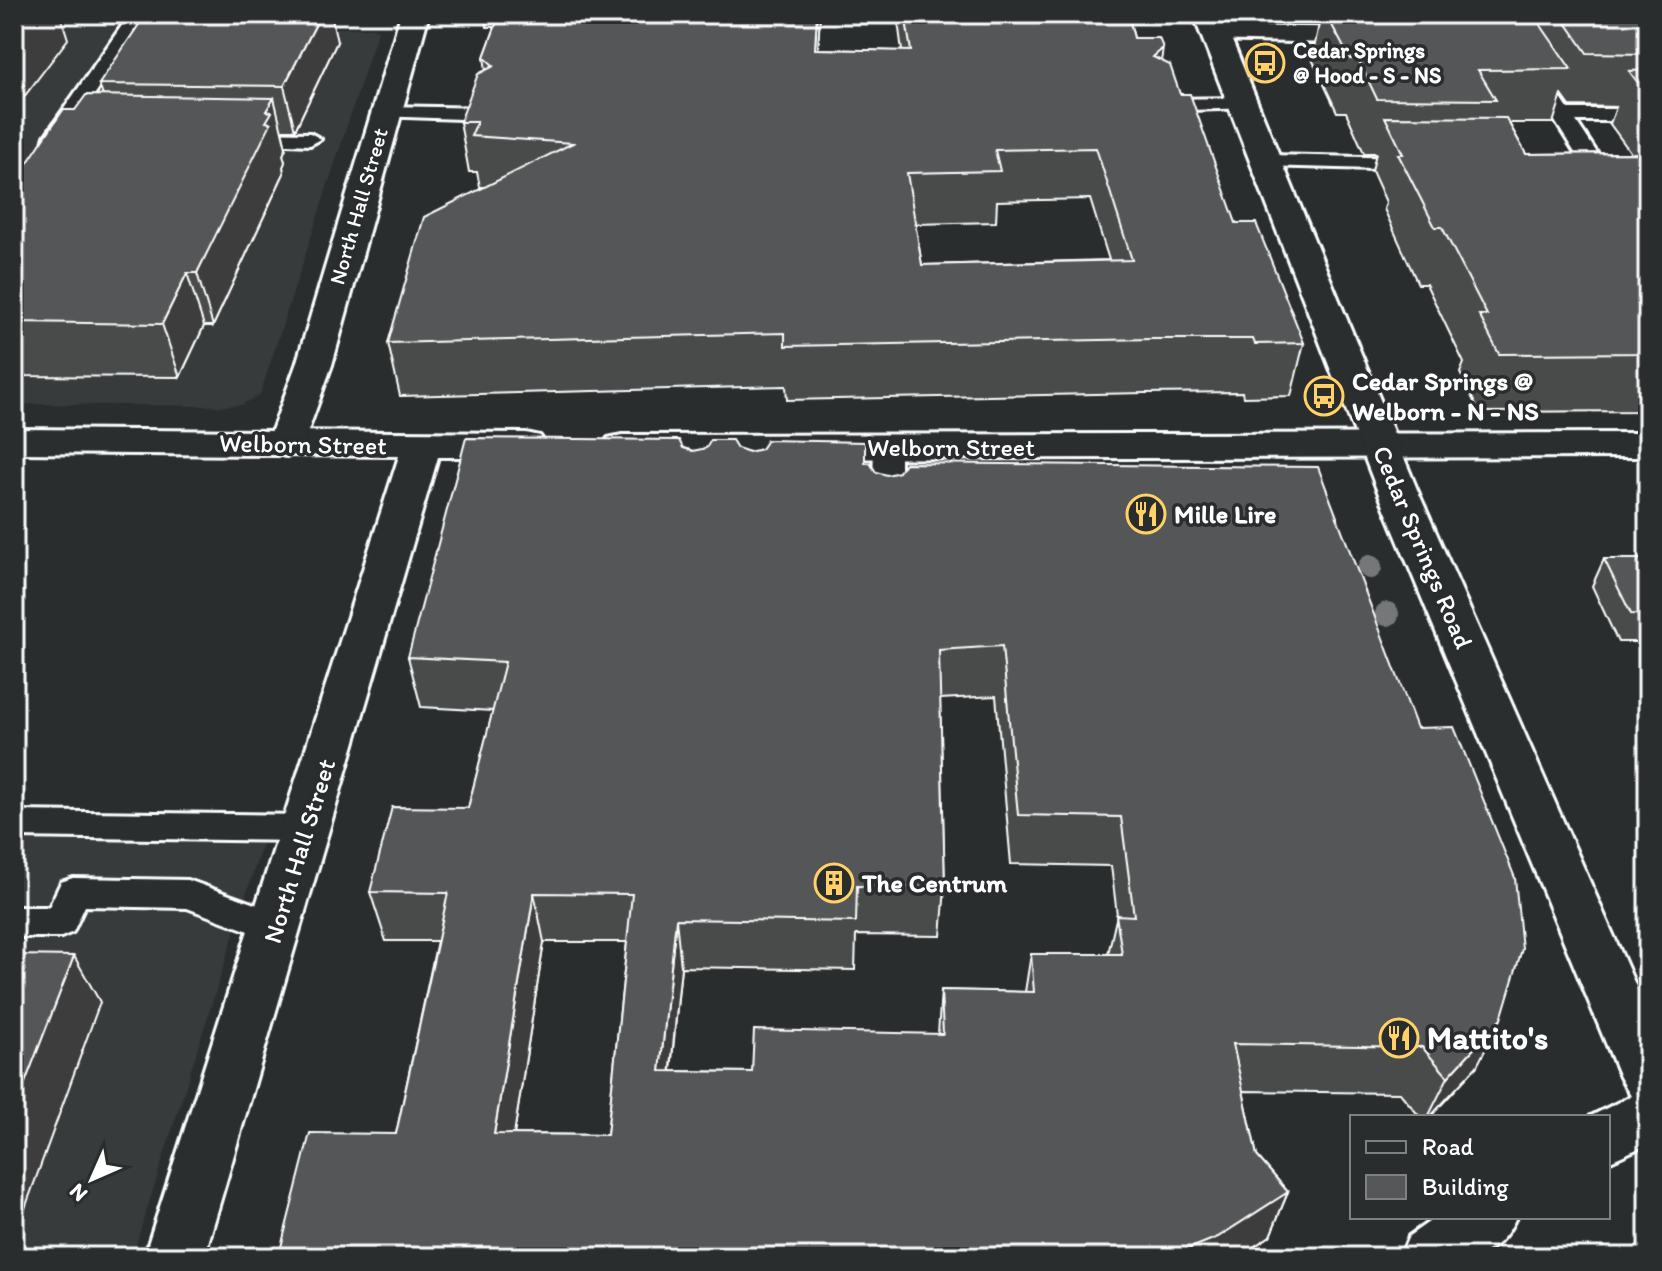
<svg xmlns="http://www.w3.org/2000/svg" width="1662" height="1271" font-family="Itim,sans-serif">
	<rect width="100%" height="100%" fill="#2a2d2e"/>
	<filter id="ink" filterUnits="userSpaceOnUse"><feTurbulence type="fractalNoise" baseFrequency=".0125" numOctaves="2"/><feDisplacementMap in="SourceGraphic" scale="16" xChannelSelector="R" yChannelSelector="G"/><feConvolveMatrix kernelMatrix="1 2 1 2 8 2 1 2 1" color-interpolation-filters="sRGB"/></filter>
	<g filter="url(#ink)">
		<g fill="#373a3b">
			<polygon points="14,26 372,28 378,30 260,395 241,405 222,406 14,404"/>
			<polygon points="14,834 264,838 132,1257 14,1257"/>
		</g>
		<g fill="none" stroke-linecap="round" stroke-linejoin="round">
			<g stroke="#fff" stroke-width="6">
				<g id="lane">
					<polygon points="130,14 148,14 67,136 61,151 45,151 42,146 45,136"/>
					<polygon points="1536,69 1543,71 1568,109 1648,109 1648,121 1576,121 1605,165 1594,171 1561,170 1558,165 1561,160 1579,159 1526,75"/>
					<polygon points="1244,98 1251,100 1254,104 1251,108 1159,111 1149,105 1159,99"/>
					<polygon points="385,106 489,108 499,114 489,120 378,116 375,112"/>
					<polygon points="244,132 310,133 321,139 310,145 237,142 233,138"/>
					<polygon points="1267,155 1413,158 1424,164 1413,170 1259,166 1256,161 1259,156"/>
					<polygon points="887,440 896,442 900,448 900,513 896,519 886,522 876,519 872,513 874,448 878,442"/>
					<polygon points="14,811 306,815 318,819 323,828 318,837 306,841 14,837"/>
					<polygon points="73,878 188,880 288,916 294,926 288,936 276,941 187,908 85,906 73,932 61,937 14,937 14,907 49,907 61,882"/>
				</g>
			</g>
			<g stroke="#fff" stroke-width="6">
				<g id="street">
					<polygon points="1217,26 1378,28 1388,30 1392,36 1388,42 1378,44 1207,40 1203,34 1207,28"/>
					<polygon points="14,429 526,433 540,436 546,445 540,454 526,457 438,457 204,1257 144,1257 399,456 14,453"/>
					<polygon points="1648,433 1648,457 622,459 608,456 602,447 608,438 622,435"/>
				</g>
			</g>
			<g stroke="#fff" stroke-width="6">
				<g id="secondary">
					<polygon points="401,14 429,14 332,365 300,453 286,456 272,453 267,444 296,365"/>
					<polygon points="1193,14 1221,14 1416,487 1648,1014 1648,1144 1608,1162 1608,1117 1589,1117 1631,1096 1620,1077 1376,487"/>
					<path d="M1436,1217H1516C1492,1271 1449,1257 1400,1257L1409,1236Z"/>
				</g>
			</g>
			<use href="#lane" fill="#2a2d2e" fill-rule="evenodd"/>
			<use href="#street" fill="#2a2d2e" fill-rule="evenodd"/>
			<use href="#secondary" fill="#2a2d2e" fill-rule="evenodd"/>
		</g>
		<g fill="#757778">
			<circle cx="1370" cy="567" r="12"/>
			<circle cx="1387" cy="614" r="12"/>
		</g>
		<g fill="#494b4c" stroke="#fff" stroke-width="2" fill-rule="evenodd">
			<path d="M485,14H820L818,49L902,51L897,14H1128L1134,38L1161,61L1180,94L1236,223L1304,343L1291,396L1243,397L1242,392L1145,393L787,400L786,386L400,396L388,343L484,187H480L477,172H469L460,122L486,70L484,57L495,27H487ZM1090,199L1109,260L922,265L915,224L996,222L997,201Z"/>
			<path d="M1306,14H1648V411L1479,412L1460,373L1464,363L1426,284H1418L1384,209L1386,202L1372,171L1376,153H1364L1346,112H1337L1312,59L1319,24H1310ZM1562,95L1570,106L1616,107L1610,124L1631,153L1526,154L1509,123H1553Z"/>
			<polygon points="337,42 295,130 282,130 286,148 283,155 285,162 283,167 284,173 213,326 204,326 180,377 14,376 14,183 75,110 103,96 99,84"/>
			<path d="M683,448L693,451L737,448L749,452L865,463L876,472L1477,1066L1430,1117H1420L1400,1093L1243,1091L1257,1156L1288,1192L1270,1236L1238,1257H283L280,1251L396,1134L437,941H386L370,892L468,808L493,711L421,707L408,657ZM996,696L1011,864L1111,866L1117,915L1108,954H1031L1025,992L941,990L938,1034L752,1072L671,1071L681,967L855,970L856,935L941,936L945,888L940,699ZM544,942H627L607,1135L514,1134Z"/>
			<polygon points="1604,559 1648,559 1648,642 1618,642 1592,586"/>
		</g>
		<g fill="#3c3d3e" stroke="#fff" stroke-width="2">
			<polygon points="14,14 60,14 68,39 14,110"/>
			<polygon points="321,14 331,14 337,42 295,130 284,86"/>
			<polygon points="817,14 820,14 815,98 815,49"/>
			<polygon points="1163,48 1156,97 1153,57"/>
			<polygon points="274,98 286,148 283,155 285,162 283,167 284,173 213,326 197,273 266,122 266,111"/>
			<polygon points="187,273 204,326 180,377 162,324"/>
			<polygon points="534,893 544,942 507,1179 494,1134"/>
			<polygon points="676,919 681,967 666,1117 660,1071"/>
			<polygon points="74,956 100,1002 16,1233 14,1230 14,1111"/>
			<polygon points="1501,1019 1477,1066 1430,1117 1428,1117 1448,1077"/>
			<polygon points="1288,1192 1270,1236 1238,1257 1169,1257"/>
		</g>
		<g fill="#555758" stroke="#fff" stroke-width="2" fill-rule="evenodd">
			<polygon points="146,14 321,14 284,86 99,84"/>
			<path d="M500,14H817L815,49L911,51L905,14H1128L1134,38H1159L1163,48L1153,57L1170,65L1180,94H1190L1236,223H1256L1304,343L1255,344L1253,339H1153L785,346V333L388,343L424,217L573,143L471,136L477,122H460L478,74L494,66L484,57ZM1096,148L1132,260L922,265L907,173L1000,171L995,150Z"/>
			<polygon points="1326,14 1533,14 1571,69 1478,70 1496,100 1377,99 1358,59 1350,59"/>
			<polygon points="1560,14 1648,14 1648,54 1587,53"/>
			<polygon points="1648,70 1648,96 1629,71"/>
			<polygon points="86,95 274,98 266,111 272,112 266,122 271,123 197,273 187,273 162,324 14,322 14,183 63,110 75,110"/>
			<polygon points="1385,117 1506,118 1526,154 1648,153 1648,353 1499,354 1479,315 1487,315 1442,227 1435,227 1398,154 1403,154"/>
			<path d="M466,438L679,440L683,448L693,451L706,448L711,440H732L737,448L749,452L761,449L767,440L865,442V463H870L876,472L887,475L899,472L905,463L1318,467L1417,728L1454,727L1515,878L1522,949L1501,1019L1448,1077L1422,1047L1233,1044L1257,1156L1288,1192L1218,1237L1169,1257H594V1255L280,1251L310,1133L396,1134L448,893L370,892L392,807L468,808L505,662L408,657ZM1002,646L1018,815L1121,817L1134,916L1116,915L1122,954H1031L1034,992L941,990L943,1034L754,1030L752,1072L660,1071L676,919L856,922L857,886L945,888L939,650ZM534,893L632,894L607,1135L494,1134Z"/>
			<polygon points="1604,559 1648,559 1648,615 1631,614"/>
			<polygon points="14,955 74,956 14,1111"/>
		</g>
	</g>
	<defs>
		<g id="bus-ring" transform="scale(2)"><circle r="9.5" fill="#2a2d2e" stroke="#ffd166" stroke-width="1.5"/><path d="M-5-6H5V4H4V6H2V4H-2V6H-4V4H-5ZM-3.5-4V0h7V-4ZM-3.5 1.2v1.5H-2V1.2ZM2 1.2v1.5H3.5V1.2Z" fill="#ffd166"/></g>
		<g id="restaurant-ring" transform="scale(2)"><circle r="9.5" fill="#2a2d2e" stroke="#ffd166" stroke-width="1.5"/><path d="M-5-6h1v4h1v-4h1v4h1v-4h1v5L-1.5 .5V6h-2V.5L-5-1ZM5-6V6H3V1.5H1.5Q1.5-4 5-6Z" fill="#ffd166"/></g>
		<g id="building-ring" transform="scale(2)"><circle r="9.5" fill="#2a2d2e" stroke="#ffd166" stroke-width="1.5"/><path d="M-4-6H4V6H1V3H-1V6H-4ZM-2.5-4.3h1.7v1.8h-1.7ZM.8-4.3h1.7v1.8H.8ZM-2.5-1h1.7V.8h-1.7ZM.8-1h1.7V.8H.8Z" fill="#ffd166"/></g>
	</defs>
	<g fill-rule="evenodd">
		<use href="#bus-ring" x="1265" y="63"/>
		<use href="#bus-ring" x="1324" y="396"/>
		<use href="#restaurant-ring" x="1146" y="514"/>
		<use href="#building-ring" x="834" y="883"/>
		<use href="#restaurant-ring" x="1399" y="1038"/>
	</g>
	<g text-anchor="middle" stroke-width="7" stroke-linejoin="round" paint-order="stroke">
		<g font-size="22" font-weight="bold" fill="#fff" stroke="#2a2d2e" text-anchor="start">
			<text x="1293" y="58">Cedar Springs<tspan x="1293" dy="25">@ Hood - S - NS</tspan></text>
		</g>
		<g font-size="22" fill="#fff" stroke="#2a2d2e">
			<text transform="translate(358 206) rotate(-74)" y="8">North Hall Street</text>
		</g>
		<g font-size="26" font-weight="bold" fill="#fff" stroke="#2a2d2e" text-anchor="start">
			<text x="1352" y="390">Cedar Springs @<tspan x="1352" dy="30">Welborn - N - NS</tspan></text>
			<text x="1174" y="523">Mille Lire</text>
			<text x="862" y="892">The Centrum</text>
		</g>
		<g font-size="26" fill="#fff" stroke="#2a2d2e">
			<text transform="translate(303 444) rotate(1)" y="9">Welborn Street</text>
			<text x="951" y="456">Welborn Street</text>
			<text transform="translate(1423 547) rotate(67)" y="9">Cedar Springs Road</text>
			<text transform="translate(299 851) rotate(-73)" y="9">North Hall Street</text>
		</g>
		<g font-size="32" font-weight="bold" fill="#fff" stroke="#2a2d2e" text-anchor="start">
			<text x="1427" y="1049">Mattito's</text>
		</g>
	</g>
	<rect width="1662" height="1271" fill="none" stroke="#2a2d2e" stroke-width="48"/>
	<rect x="24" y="24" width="1614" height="1223" fill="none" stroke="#fff" stroke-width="3" filter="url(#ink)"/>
	<rect x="1350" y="1115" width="260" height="104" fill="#2a2d2e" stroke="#7f8182" stroke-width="2"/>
	<rect x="1366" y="1141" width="40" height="12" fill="#2a2d2e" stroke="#7f8182" stroke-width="2"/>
	<text x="1422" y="1155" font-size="24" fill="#ffffff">Road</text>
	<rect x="1366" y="1175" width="40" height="24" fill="#555758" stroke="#7f8182" stroke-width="2"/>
	<text x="1422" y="1195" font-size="24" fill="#ffffff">Building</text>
	<g transform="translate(92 1179) rotate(225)" stroke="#2a2d2e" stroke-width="6" paint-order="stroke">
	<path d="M0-6L14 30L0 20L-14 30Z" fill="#ffffff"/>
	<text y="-12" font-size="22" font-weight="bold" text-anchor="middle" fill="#ffffff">N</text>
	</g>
</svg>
